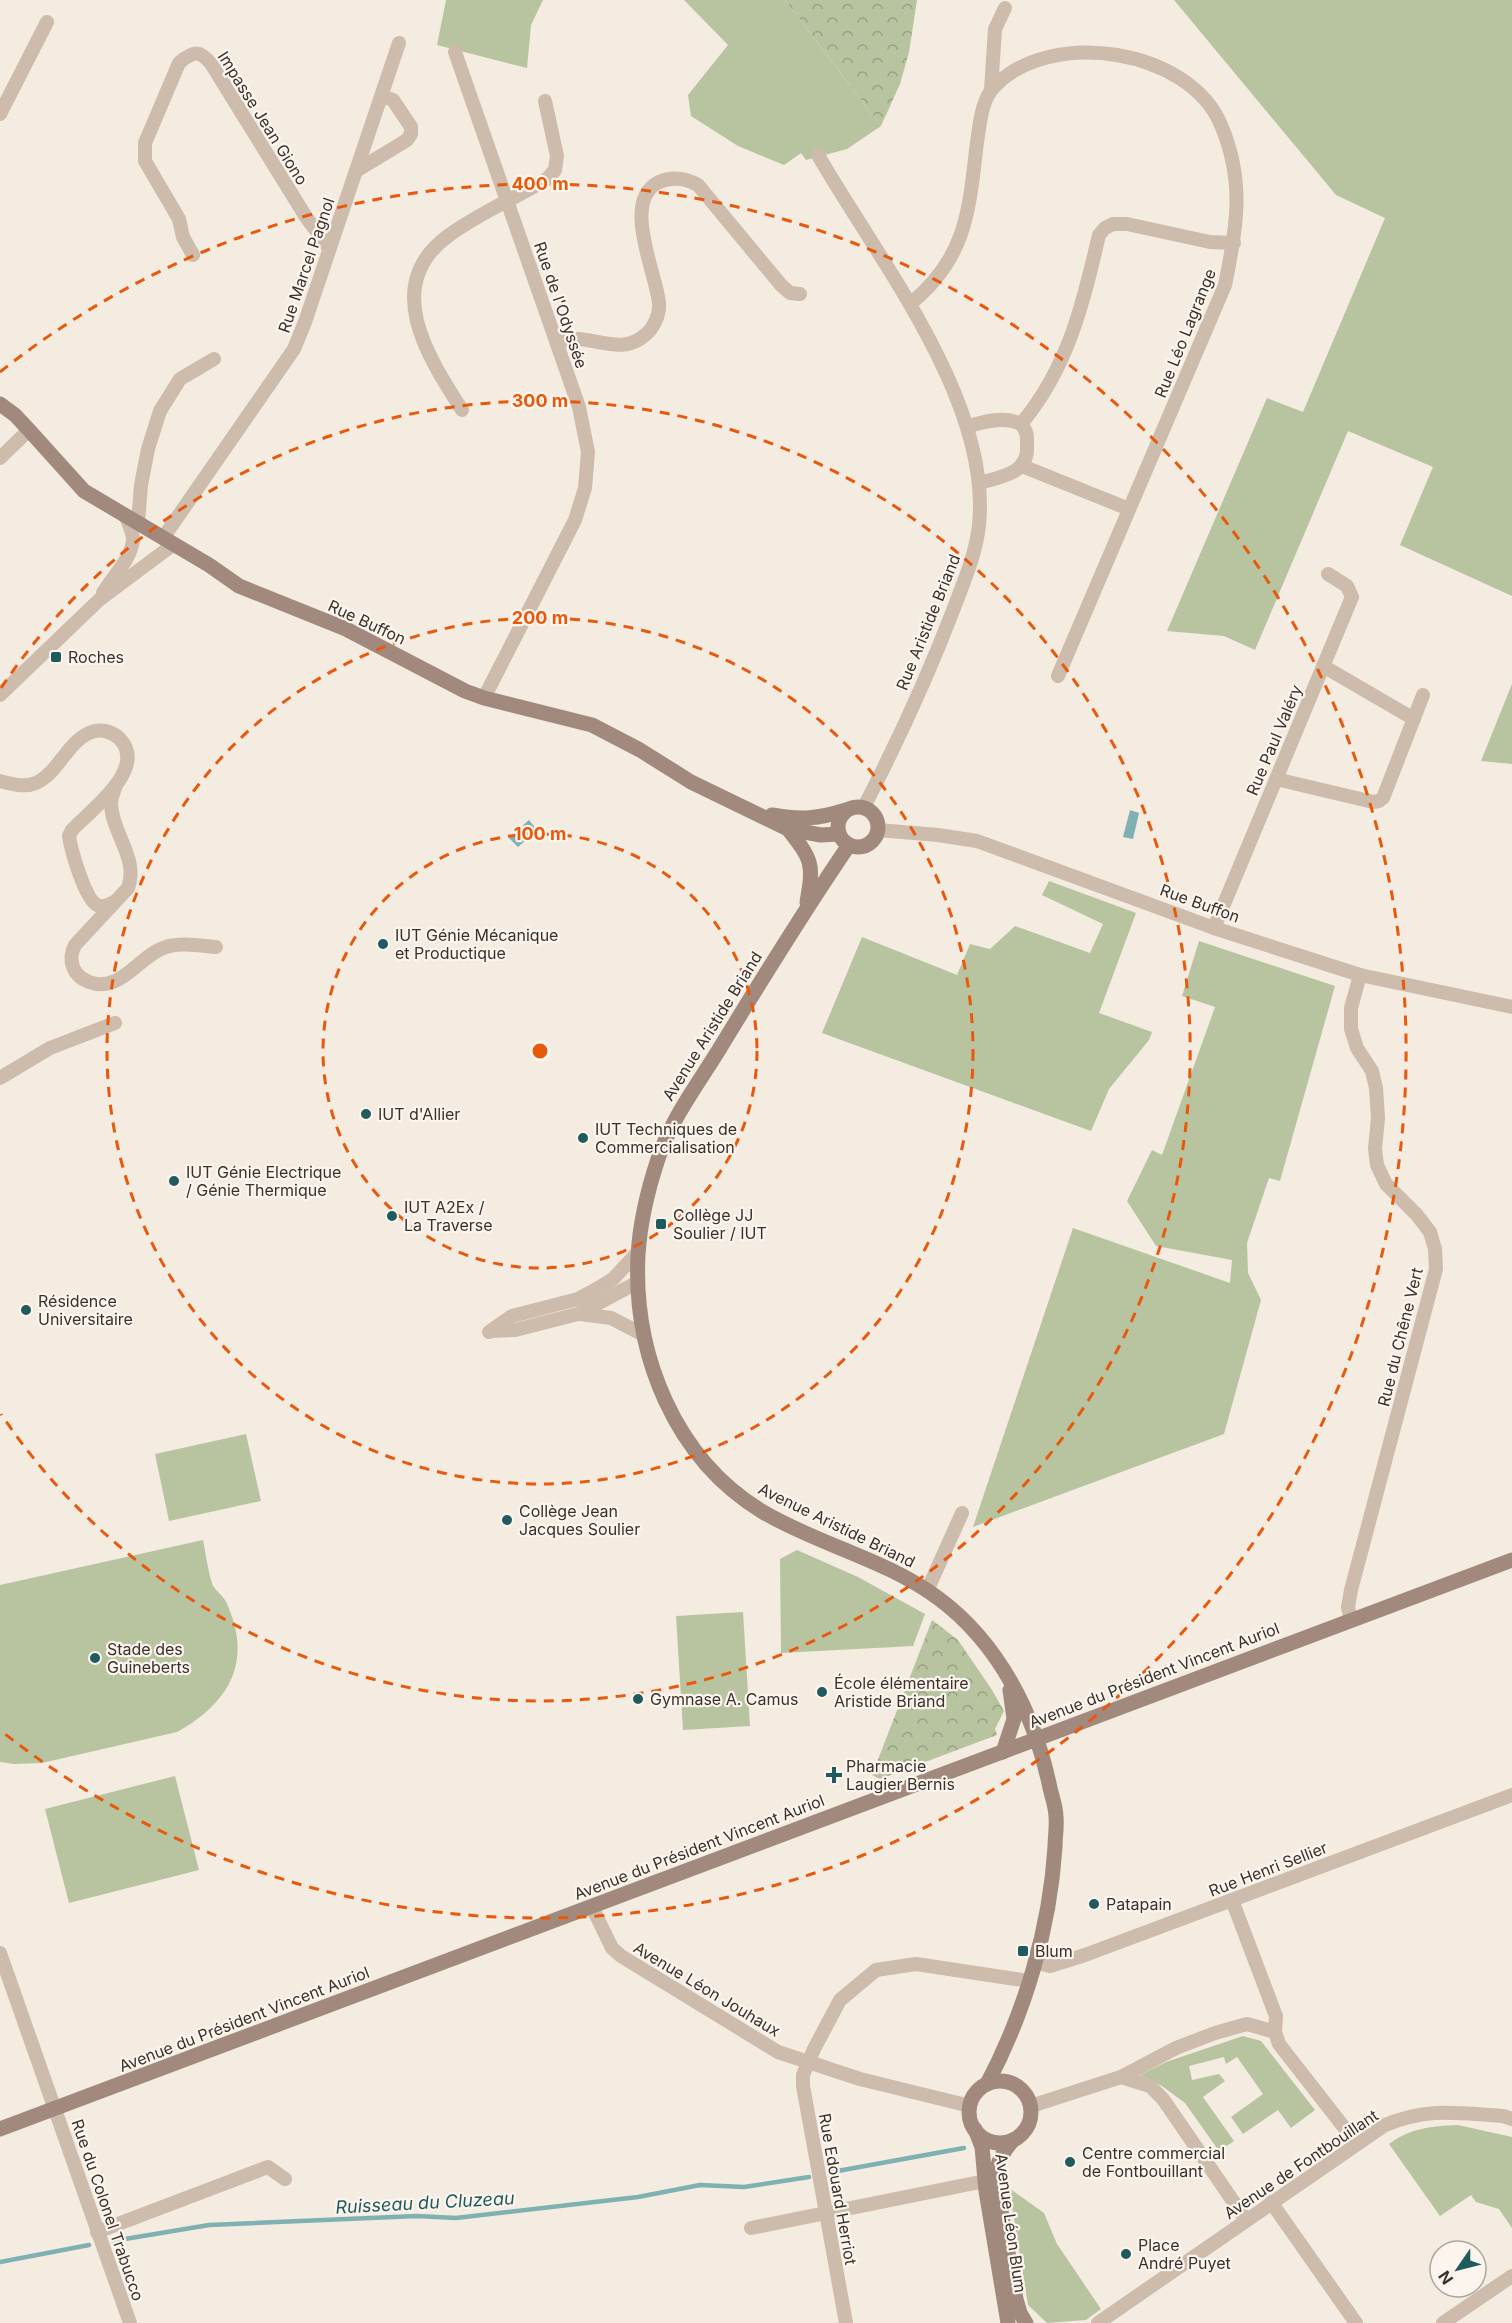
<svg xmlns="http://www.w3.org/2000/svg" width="1512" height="2323" font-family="Inter,sans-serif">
	<defs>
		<pattern id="forest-crowns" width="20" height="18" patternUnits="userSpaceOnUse" patternTransform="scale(1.5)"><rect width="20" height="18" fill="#b8c4a0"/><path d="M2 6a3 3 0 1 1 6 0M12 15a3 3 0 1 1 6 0" fill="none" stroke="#97a083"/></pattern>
	</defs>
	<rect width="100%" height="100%" fill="#f4ebe1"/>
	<g fill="#b8c4a0">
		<polygon points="446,0 543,0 531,25 527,68 437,45"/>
		<polygon points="684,0 785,0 881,126 847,149 806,160 801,153 784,165 738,146 691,116 688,95 728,45"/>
		<polygon points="1174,0 1512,0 1512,596 1400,545 1433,467 1348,431 1255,650 1224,636 1167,631 1267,398 1303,412 1385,218 1336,195"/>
		<polygon points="1512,684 1512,764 1481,761"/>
		<polygon points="1049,881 1136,913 1099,1013 1152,1032 1149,1040 1109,1089 1091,1131 822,1033 862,937 957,975 970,944 990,949 1015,926 1090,953 1103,924 1042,895"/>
		<polygon points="1199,941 1335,986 1280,1181 1269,1178 1247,1243 1248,1273 1261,1300 1224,1434 973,1527 1073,1228 1230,1283 1232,1260 1156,1246 1127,1201 1152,1150 1162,1155 1215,1007 1182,996"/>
		<polygon points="246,1434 261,1501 169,1521 155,1454"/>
		<path d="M203,1540C206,1555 208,1572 213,1586C216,1591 222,1595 225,1600C229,1607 233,1619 235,1627C247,1676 217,1710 177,1732L42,1763L14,1764L0,1762V1585Z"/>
		<polygon points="797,1550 858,1577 925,1614 913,1646 781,1653 780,1559"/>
		<polygon points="743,1612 750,1726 683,1730 676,1616"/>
		<polygon points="175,1776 199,1870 69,1903 45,1809"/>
		<polygon points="1243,2036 1261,2041 1315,2110 1291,2128 1278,2110 1243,2134 1231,2117 1263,2094 1237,2057 1226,2064 1224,2057 1189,2066 1192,2080 1219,2074 1225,2081 1203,2097 1234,2141 1219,2151 1185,2103 1162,2086 1140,2075 1166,2062"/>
		<path d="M1458,2125L1512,2137V2228L1499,2209L1476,2202L1471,2195L1440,2216L1389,2144C1410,2128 1432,2126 1458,2125Z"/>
		<polygon points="1009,2188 1044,2213 1057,2244 1101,2309 1086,2320 1047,2323 1028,2305"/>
	</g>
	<g fill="url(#forest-crowns)">
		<polygon points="785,0 917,0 909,52 900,84 881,126"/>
		<polygon points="932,1620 958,1640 992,1690 1004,1711 995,1729 997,1735 880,1779 872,1775"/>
	</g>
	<g fill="#7fb0b2">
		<polygon points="1130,810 1139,813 1133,839 1123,837"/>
		<polygon points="529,820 537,830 518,847 509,838"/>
	</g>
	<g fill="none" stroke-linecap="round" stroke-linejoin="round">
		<g stroke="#7fb0b2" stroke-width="4.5">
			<polyline points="832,2172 964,2148"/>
			<polyline points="113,2241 209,2225 417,2216 456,2218 638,2197 700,2185 744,2187 809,2177"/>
			<polyline points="0,2262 89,2245"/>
		</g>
		<g stroke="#cdbbac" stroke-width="14">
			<polyline points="455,52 579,407 588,452 585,488 575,520 484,698"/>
			<polyline points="991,90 995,29 1005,8"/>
			<polyline points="0,114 47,22"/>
			<path d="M818,155C877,258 992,401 979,525C976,554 964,581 954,608C928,676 897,743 864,807"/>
			<polyline points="356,171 407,140 411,134 411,127 393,100 382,96"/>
			<path d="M193,255L183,237L179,219L145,161V143L179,63C194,50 200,50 212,65L306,217L329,248"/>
			<path d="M910,304C967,258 969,210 977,142C980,124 981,101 994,87C1050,27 1190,49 1221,125C1245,181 1237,227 1225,285L1058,676"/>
			<path d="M557,343C564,341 572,339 579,339C603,341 625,353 645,335C654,328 660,314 659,303C656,272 621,201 659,182C673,176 685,178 698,185L781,285L790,293L800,294"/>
			<path d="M462,410C428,357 381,285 448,236C479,213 514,199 547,179L555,170L557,156L545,101"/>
			<path d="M967,427C984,421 1004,416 1021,424"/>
			<polyline points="0,458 29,430"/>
			<polyline points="1022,466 1129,509"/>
			<path d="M979,483C1000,477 1028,474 1027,447C1027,437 1028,432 1021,424C1068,368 1083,304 1099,235L1105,228L1113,224H1127L1210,242L1234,243"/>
			<polyline points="138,523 141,485 148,449 160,411 180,379 214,359"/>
			<polyline points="163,538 294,349 305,322 399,43"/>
			<path d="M103,593C112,577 132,559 133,539C133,533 128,523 126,516"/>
			<polyline points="1323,666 1414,719"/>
			<polyline points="0,695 99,600 174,544"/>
			<polyline points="1276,779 1373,802 1379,801 1383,798 1423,695"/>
			<path d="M0,781C12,784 24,788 36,783C58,773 67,743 89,733C99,728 111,731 119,738C149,768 92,809 72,830L69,836C71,850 85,899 97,905C103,908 108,905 114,902"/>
			<path d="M116,785C114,791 111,798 111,804C112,834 139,858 128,888L75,945C71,953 70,959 73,967C76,975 81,979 89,982C121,994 139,955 166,947C181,942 201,946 216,947"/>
			<polyline points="878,830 938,835 977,841 1214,928 1360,975 1512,1007"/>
			<polyline points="1214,928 1352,597 1347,586 1328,574"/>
			<polyline points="0,1078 50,1048 115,1023"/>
			<polyline points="580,1314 611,1318 644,1335"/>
			<polyline points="491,1331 515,1330 578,1314 638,1282"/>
			<polyline points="489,1332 512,1316 578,1299 595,1290 613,1279 638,1252"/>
			<polyline points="927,1591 962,1513"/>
			<polyline points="1351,1620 1348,1607 1351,1590 1436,1269 1435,1249 1430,1232 1417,1215 1386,1184 1377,1165 1375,1149 1378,1118 1376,1088 1372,1071 1357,1048 1351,1029 1351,1008 1360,975"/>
			<polyline points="1232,1900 1276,2016 1275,2032 1279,2044 1357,2144"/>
			<polyline points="592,1907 612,1948 621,1956 778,2052 860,2079 970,2106"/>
			<polyline points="0,1953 130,2323"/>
			<polyline points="1035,1962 1050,1966 1085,1955 1512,1795"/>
			<polyline points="1121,2077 1150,2086 1163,2099 1246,2220"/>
			<polyline points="1031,2106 1121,2077 1176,2048 1215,2033 1247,2024 1275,2032"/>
			<polyline points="1271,2202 1356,2323"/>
			<polyline points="751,2228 985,2181"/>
			<polyline points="97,2232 268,2167 285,2179"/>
			<polyline points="846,2323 803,2086 803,2075 814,2049 840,2000 876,1970 916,1964 1029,1981"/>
			<path d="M1098,2323L1385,2125C1429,2107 1457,2113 1503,2116L1512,2119"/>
			<polyline points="1443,2323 1512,2276"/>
		</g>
		<g stroke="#a18a7d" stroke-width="15">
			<polyline points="0,404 15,415 29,430 84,491 209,565 239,586 346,629 465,691 484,698 592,725 640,750 691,782 788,829 821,835 839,834"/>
			<circle cx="858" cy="827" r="20"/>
			<path d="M772,815C801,820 818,819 846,810"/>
			<path d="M788,829C812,860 814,863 807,902"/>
			<path d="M849,845C804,911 762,979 720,1048C698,1084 671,1119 658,1159C648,1189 640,1223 638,1255C633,1355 675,1459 763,1512C819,1545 885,1559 938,1598C999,1643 1035,1715 1050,1788C1052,1797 1056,1807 1056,1817C1057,1827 1055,1837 1055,1847C1050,1928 1025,2012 987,2084"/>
			<polyline points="1003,1752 1014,1719 1010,1690"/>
			<circle cx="1000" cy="2112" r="31"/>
			<polyline points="0,2129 1512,1560"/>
			<polyline points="975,2129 982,2147 986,2191 1008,2323"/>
			<path d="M1013,2140C998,2158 996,2164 997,2187L1016,2299L1020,2313L1026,2323"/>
		</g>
	</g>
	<g fill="none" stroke="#e8590c" stroke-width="3" stroke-dasharray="10 8">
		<circle cx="540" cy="1051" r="217"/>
		<circle cx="540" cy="1051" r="433"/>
		<path d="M1 688A650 650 0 1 1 1 1414"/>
		<path d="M0 372A867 867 0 1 1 0 1730"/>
	</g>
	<g fill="#1f5a5e" stroke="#fbf5ee" stroke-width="2">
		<rect x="50" y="651" width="12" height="12" rx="3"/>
		<circle cx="383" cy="944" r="6"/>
		<circle cx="366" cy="1114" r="6"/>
		<circle cx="583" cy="1138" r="6"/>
		<circle cx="174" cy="1181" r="6"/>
		<circle cx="392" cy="1216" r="6"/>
		<rect x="655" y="1218" width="12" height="12" rx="3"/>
		<circle cx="26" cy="1310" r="6"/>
		<circle cx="507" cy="1520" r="6"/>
		<circle cx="95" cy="1658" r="6"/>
		<circle cx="822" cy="1692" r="6"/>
		<circle cx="638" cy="1699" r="6"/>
		<path d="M831 1766h6v6h6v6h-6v6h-6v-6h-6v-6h6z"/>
		<circle cx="1094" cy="1904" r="6"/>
		<rect x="1017" y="1945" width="12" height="12" rx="3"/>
		<circle cx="1070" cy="2162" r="6"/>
		<circle cx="1126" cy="2254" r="6"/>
	</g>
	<g text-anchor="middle" stroke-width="4.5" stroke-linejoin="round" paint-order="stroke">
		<g font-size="16" fill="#3b302b" stroke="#fbf5ee">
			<text transform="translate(263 118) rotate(58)" y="6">Impasse Jean Giono</text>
			<text transform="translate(306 265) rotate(-71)" y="6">Rue Marcel Pagnol</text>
			<text transform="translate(561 305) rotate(71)" y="6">Rue de l'Odyssée</text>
			<text transform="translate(1185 333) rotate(-68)" y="6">Rue Léo Lagrange</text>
			<text transform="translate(367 622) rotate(25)" y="6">Rue Buffon</text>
			<text transform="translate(928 622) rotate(-68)" y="6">Rue Aristide Briand</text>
			<text transform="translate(1274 740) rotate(-67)" y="6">Rue Paul Valéry</text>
			<text transform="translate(1200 903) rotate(20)" y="6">Rue Buffon</text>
			<text transform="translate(712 1026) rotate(-58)" y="6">Avenue Aristide Briand</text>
			<text transform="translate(1400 1337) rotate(-76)" y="6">Rue du Chêne Vert</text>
			<text transform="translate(837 1525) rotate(26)" y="6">Avenue Aristide Briand</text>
			<text transform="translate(1154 1675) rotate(-21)" y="6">Avenue du Président Vincent Auriol</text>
			<text transform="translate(699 1847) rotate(-21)" y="6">Avenue du Président Vincent Auriol</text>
			<text transform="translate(1268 1869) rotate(-21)" y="6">Rue Henri Sellier</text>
			<text transform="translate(707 1989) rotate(31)" y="6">Avenue Léon Jouhaux</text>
			<text transform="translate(244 2019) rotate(-21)" y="6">Avenue du Président Vincent Auriol</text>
			<text transform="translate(1301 2164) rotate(-34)" y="6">Avenue de Fontbouillant</text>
			<text transform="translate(838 2189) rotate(80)" y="6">Rue Edouard Herriot</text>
			<text transform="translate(108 2210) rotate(71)" y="6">Rue du Colonel Trabucco</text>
			<text transform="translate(1011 2223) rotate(82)" y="6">Avenue Léon Blum</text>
		</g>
		<g font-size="16" fill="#3b302b" stroke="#fbf5ee" text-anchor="start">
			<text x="68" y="663">Roches</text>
			<text x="395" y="941">IUT Génie Mécanique<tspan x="395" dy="18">et Productique</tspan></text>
			<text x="378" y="1120">IUT d'Allier</text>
			<text x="595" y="1135">IUT Techniques de<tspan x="595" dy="18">Commercialisation</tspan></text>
			<text x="186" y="1178">IUT Génie Electrique<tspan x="186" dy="18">/ Génie Thermique</tspan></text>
			<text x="404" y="1213">IUT A2Ex /<tspan x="404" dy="18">La Traverse</tspan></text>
			<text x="673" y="1221">Collège JJ<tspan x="673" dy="18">Soulier / IUT</tspan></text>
			<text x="38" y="1307">Résidence<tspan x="38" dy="18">Universitaire</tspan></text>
			<text x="519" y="1517">Collège Jean<tspan x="519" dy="18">Jacques Soulier</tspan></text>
			<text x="107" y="1655">Stade des<tspan x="107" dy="18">Guineberts</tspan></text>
			<text x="834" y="1689">École élémentaire<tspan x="834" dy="18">Aristide Briand</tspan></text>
			<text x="650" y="1705">Gymnase A. Camus</text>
			<text x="846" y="1772">Pharmacie<tspan x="846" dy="18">Laugier Bernis</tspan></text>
			<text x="1106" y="1910">Patapain</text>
			<text x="1035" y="1957">Blum</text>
			<text x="1082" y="2159">Centre commercial<tspan x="1082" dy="18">de Fontbouillant</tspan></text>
			<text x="1138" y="2251">Place<tspan x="1138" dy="18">André Puyet</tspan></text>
		</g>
		<g font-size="18" font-style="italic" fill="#1f5a5e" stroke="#fbf5ee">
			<text transform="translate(425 2203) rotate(-3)" y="6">Ruisseau du Cluzeau</text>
		</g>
	</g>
	<circle cx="540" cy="1051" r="9" fill="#e8590c" stroke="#fbf5ee" stroke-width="3"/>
	<g font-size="18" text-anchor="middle" font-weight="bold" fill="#e8590c" stroke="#fbf5ee" stroke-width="4.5" stroke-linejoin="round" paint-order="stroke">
		<text x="540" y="190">400 m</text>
		<text x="540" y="407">300 m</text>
		<text x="540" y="624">200 m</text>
		<text x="540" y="840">100 m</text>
	</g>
	<g transform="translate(1458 2269) rotate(235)"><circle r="28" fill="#fbf5ee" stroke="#aea6a0" stroke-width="1.5"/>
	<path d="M0-4.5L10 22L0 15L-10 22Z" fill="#1f5a5e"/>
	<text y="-9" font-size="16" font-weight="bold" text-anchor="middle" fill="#3b302b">N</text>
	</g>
</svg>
